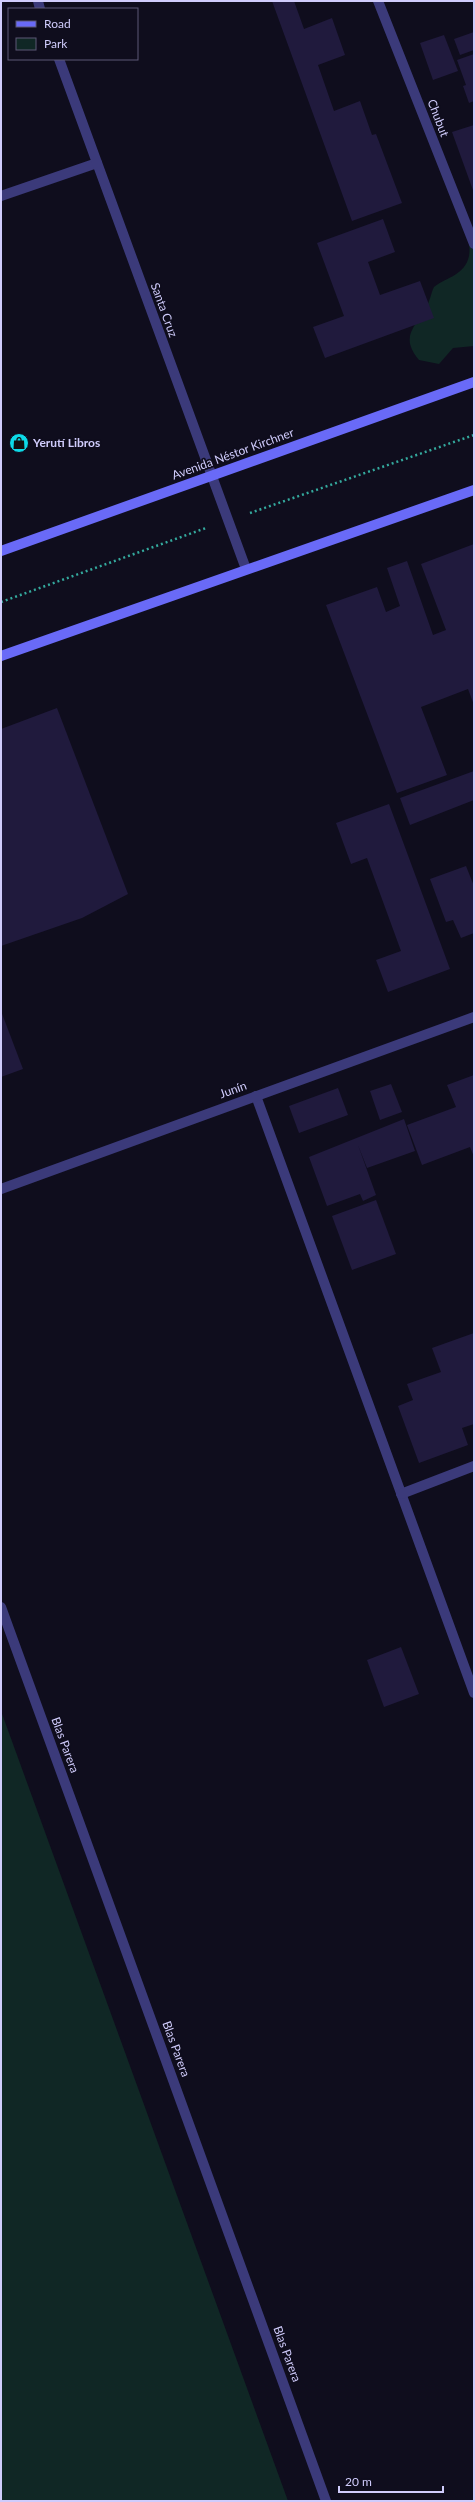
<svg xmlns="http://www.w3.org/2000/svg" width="475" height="2502" font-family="Lato,sans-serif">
	<rect width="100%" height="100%" fill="#0f0d1d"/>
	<g fill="#102725">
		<path d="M474,232V346L453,348L439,364L419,360C400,337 414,328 426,308C430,301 431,293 434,287C447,277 465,275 469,256C471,244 466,243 474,232Z"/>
		<polygon points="1,1711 288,2501 1,2501"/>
	</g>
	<g fill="#201a3d">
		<polygon points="272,1 294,1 304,29 332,18 345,55 318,65 334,111 360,101 372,135 376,134 402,203 352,221"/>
		<polygon points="474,32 474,50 460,55 454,39"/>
		<polygon points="444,35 458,71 433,80 420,43"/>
		<polygon points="474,54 474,101 469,103 463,86 466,85 457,60"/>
		<polygon points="474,125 474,193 452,132"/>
		<polygon points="383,219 395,252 368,262 380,295 420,281 434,318 325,358 313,327 344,316 317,243"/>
		<polygon points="474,544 474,705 468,689 421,707 447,775 397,793 326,605 377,587 386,612 400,606 387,568 407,561 433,635 446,630 421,564"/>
		<polygon points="57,708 128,894 82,918 1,946 1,729"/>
		<polygon points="474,771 474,800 410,825 400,798"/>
		<polygon points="389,804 450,969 388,992 376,960 401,951 367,858 351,864 336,823"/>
		<polygon points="466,866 474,886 474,933 461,938 453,920 446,922 430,879"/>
		<polygon points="1,1011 23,1069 1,1077"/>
		<polygon points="474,1075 474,1157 470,1147 422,1165 407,1125 456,1107 447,1085"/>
		<polygon points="391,1084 402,1112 380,1120 370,1091"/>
		<polygon points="338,1088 348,1115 299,1133 289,1106"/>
		<polygon points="404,1119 415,1151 367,1168 358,1145 376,1195 363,1201 360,1194 327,1206 309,1157"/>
		<polygon points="376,1200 396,1254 352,1270 332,1216"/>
		<polygon points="474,1333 474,1424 462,1428 468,1445 419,1463 398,1406 413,1400 407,1384 441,1372 432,1348"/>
		<polygon points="401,1647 419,1694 384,1707 367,1660"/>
	</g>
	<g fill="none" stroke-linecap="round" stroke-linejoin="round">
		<g stroke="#34a99d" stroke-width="2.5" stroke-dasharray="2 3" stroke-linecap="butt">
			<polyline points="250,513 474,435"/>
			<polyline points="1,602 206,528"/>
		</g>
		<g stroke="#3b3a7a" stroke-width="10">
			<polyline points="1,196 97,163"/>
			<polyline points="256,1096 474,1693"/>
			<polyline points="401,1494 474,1466"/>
		</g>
		<g stroke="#3b3a7a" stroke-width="10">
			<polyline points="38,1 40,9"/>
			<polyline points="378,1 474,244"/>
			<polyline points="59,59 246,569"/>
			<polyline points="1,1189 474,1017"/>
			<polyline points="1,1607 326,2501"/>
		</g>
		<g stroke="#696af7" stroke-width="10">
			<polyline points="1,551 474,382"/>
			<polyline points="1,656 474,490"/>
		</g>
	</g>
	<defs>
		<g id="shop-disc" transform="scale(1)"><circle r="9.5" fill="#0ddae8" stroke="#0f0d1d"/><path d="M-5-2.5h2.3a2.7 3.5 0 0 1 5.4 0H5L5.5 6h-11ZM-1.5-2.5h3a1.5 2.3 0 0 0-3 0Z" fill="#111"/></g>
	</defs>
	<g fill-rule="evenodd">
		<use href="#shop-disc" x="19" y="443"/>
	</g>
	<g text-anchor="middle" stroke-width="3.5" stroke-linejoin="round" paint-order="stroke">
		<g font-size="12" fill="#d0ccfc" stroke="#0f0d1d">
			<text transform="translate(438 118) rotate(69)" y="4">Chubut</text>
			<text transform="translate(164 310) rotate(70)" y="4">Santa Cruz</text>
			<text transform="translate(233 454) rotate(-20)" y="4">Avenida Néstor Kirchner</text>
			<text transform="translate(233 1090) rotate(-20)" y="4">Junín</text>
			<text transform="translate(65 1745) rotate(70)" y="4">Blas Parera</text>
			<text transform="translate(176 2049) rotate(70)" y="4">Blas Parera</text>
			<text transform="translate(287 2354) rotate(70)" y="4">Blas Parera</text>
		</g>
		<g font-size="12" font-weight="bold" fill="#d0ccfc" stroke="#0f0d1d" text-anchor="start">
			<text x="33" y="447">Yerutí Libros</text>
		</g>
	</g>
	<rect width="475" height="2502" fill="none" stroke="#d0ccfc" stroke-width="4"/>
	<rect x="8" y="8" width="130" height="52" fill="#0f0d1d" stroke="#5c5976"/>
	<rect x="16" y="21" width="20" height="6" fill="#696af7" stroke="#5c5976"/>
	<text x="44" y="28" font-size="12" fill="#d0ccfc">Road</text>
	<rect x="16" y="38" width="20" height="12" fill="#102725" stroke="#5c5976"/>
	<text x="44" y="48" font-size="12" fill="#d0ccfc">Park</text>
	<path d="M339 2486v6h104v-6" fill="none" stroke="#d0ccfc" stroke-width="2"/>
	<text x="345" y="2486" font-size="12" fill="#d0ccfc" stroke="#0f0d1d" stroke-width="3" paint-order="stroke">20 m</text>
</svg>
